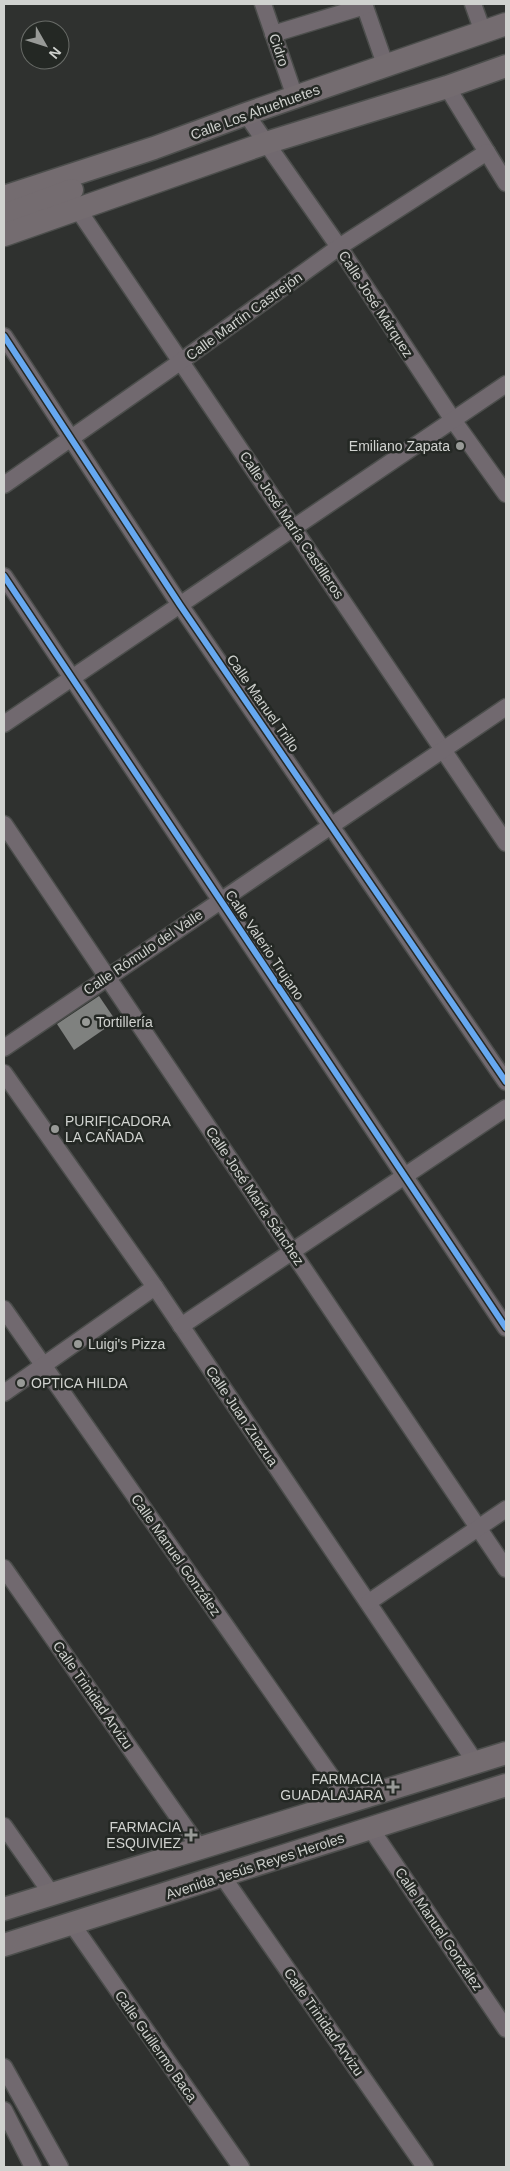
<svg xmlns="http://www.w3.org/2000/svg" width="510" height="2171" font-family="Helvetica,sans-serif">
	<rect width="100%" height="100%" fill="#2f312f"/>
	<polygon fill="#7f817f" points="99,996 116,1021 74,1050 57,1024"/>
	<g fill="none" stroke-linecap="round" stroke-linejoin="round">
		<g stroke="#4c4e4c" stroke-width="19">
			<g id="street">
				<polyline points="263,4 295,97"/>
				<polyline points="364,4 386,67"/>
				<polyline points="473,4 483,32"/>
				<polyline points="273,34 365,6"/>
				<polyline points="447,87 506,183"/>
				<polyline points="246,114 339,247 453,420 506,494"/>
				<polyline points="77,208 506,843"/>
				<polyline points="4,336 180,605 506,1082"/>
				<polyline points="4,485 180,362 339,247 487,152"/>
				<polyline points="4,576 506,1328"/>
				<polyline points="4,724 506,384"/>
				<polyline points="4,824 506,1569"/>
				<polyline points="4,1048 506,707"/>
				<polyline points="4,1073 155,1287 476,1763"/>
				<polyline points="4,1309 349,1802"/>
				<polyline points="181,1326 506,1108"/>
				<polyline points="4,1393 155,1287"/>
				<polyline points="4,1568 199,1847"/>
				<polyline points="369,1602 506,1509"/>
				<polyline points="4,1826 51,1893"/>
				<polyline points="371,1829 506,2029"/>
				<polyline points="223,1877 425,2167"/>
				<polyline points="72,1924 241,2167"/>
				<polyline points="4,2067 60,2167"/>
				<polyline points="4,2110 33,2167"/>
			</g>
		</g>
		<g stroke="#4c4e4c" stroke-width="25">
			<g id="secondary">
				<polyline points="4,197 154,148 246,114 506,24"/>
				<polyline points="4,215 72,190"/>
				<polyline points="4,235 266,143 447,87 506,66"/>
				<polyline points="4,1909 506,1753"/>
				<polyline points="4,1945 506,1785"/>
			</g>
		</g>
		<use href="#street" stroke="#71696f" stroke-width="16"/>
		<use href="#secondary" stroke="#746c70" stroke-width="22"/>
		<g stroke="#242824" stroke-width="9">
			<g id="cycleway">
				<polyline points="4,336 180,605 506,1082"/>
				<polyline points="4,576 506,1328"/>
			</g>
		</g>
		<use href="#cycleway" stroke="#66a8f1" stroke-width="6"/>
	</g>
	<g fill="#989a97" stroke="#242824" stroke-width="2">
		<circle cx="460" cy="446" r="5"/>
		<circle cx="86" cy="1022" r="5"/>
		<circle cx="55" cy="1129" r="5"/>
		<circle cx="78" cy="1344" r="5"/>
		<circle cx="21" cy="1383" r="5"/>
		<path d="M390.5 1779.5h5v5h5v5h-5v5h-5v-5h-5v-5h5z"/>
		<path d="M188.5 1827.5h5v5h5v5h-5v5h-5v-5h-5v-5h5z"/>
	</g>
	<g text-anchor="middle" stroke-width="5" stroke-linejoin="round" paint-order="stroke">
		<g font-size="14" fill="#d0d2cf" stroke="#242824">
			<text transform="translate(279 50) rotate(71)" y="5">Cidro</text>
			<text transform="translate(255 112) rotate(-20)" y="5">Calle Los Ahuehuetes</text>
			<text transform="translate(376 304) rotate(57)" y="5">Calle José Márquez</text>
			<text transform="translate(244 316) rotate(-36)" y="5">Calle Martín Castrejón</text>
			<text transform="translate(292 525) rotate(56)" y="5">Calle José María Castilleros</text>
			<text transform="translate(263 703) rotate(55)" y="5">Calle Manuel Trillo</text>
			<text transform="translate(265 945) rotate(56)" y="5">Calle Valerio Trujano</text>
			<text transform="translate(143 952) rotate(-34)" y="5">Calle Rómulo del Valle</text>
			<text transform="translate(255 1196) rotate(56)" y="5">Calle José María Sánchez</text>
			<text transform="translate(242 1416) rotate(56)" y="5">Calle Juan Zuazua</text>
			<text transform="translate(176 1555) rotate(55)" y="5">Calle Manuel González</text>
			<text transform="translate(93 1695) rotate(55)" y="5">Calle Trinidad Arvizu</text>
			<text transform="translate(255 1866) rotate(-18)" y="5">Avenida Jesús Reyes Heroles</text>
			<text transform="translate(439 1929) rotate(56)" y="5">Calle Manuel González</text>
			<text transform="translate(324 2022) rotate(55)" y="5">Calle Trinidad Arvizu</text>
			<text transform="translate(156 2046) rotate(55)" y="5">Calle Guillermo Baca</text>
		</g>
		<g font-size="14" fill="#d0d2cf" stroke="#242824" text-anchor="start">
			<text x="450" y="451" text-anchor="end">Emiliano Zapata</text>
			<text x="96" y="1027">Tortillería</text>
			<text x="65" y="1126">PURIFICADORA<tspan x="65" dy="16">LA CAÑADA</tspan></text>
			<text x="88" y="1349">Luigi's Pizza</text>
			<text x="31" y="1388">OPTICA HILDA</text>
			<text x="383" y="1784" text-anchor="end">FARMACIA<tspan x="383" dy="16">GUADALAJARA</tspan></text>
			<text x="181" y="1832" text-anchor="end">FARMACIA<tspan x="181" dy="16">ESQUIVIEZ</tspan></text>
		</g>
	</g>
	<rect width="510" height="2171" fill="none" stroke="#d0d2cf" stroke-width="10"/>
	<g transform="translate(45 45) rotate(129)"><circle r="24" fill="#242824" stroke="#696c68"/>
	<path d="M0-4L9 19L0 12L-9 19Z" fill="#989a97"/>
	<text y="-8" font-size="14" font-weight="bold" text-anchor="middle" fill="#d0d2cf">N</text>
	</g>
</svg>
